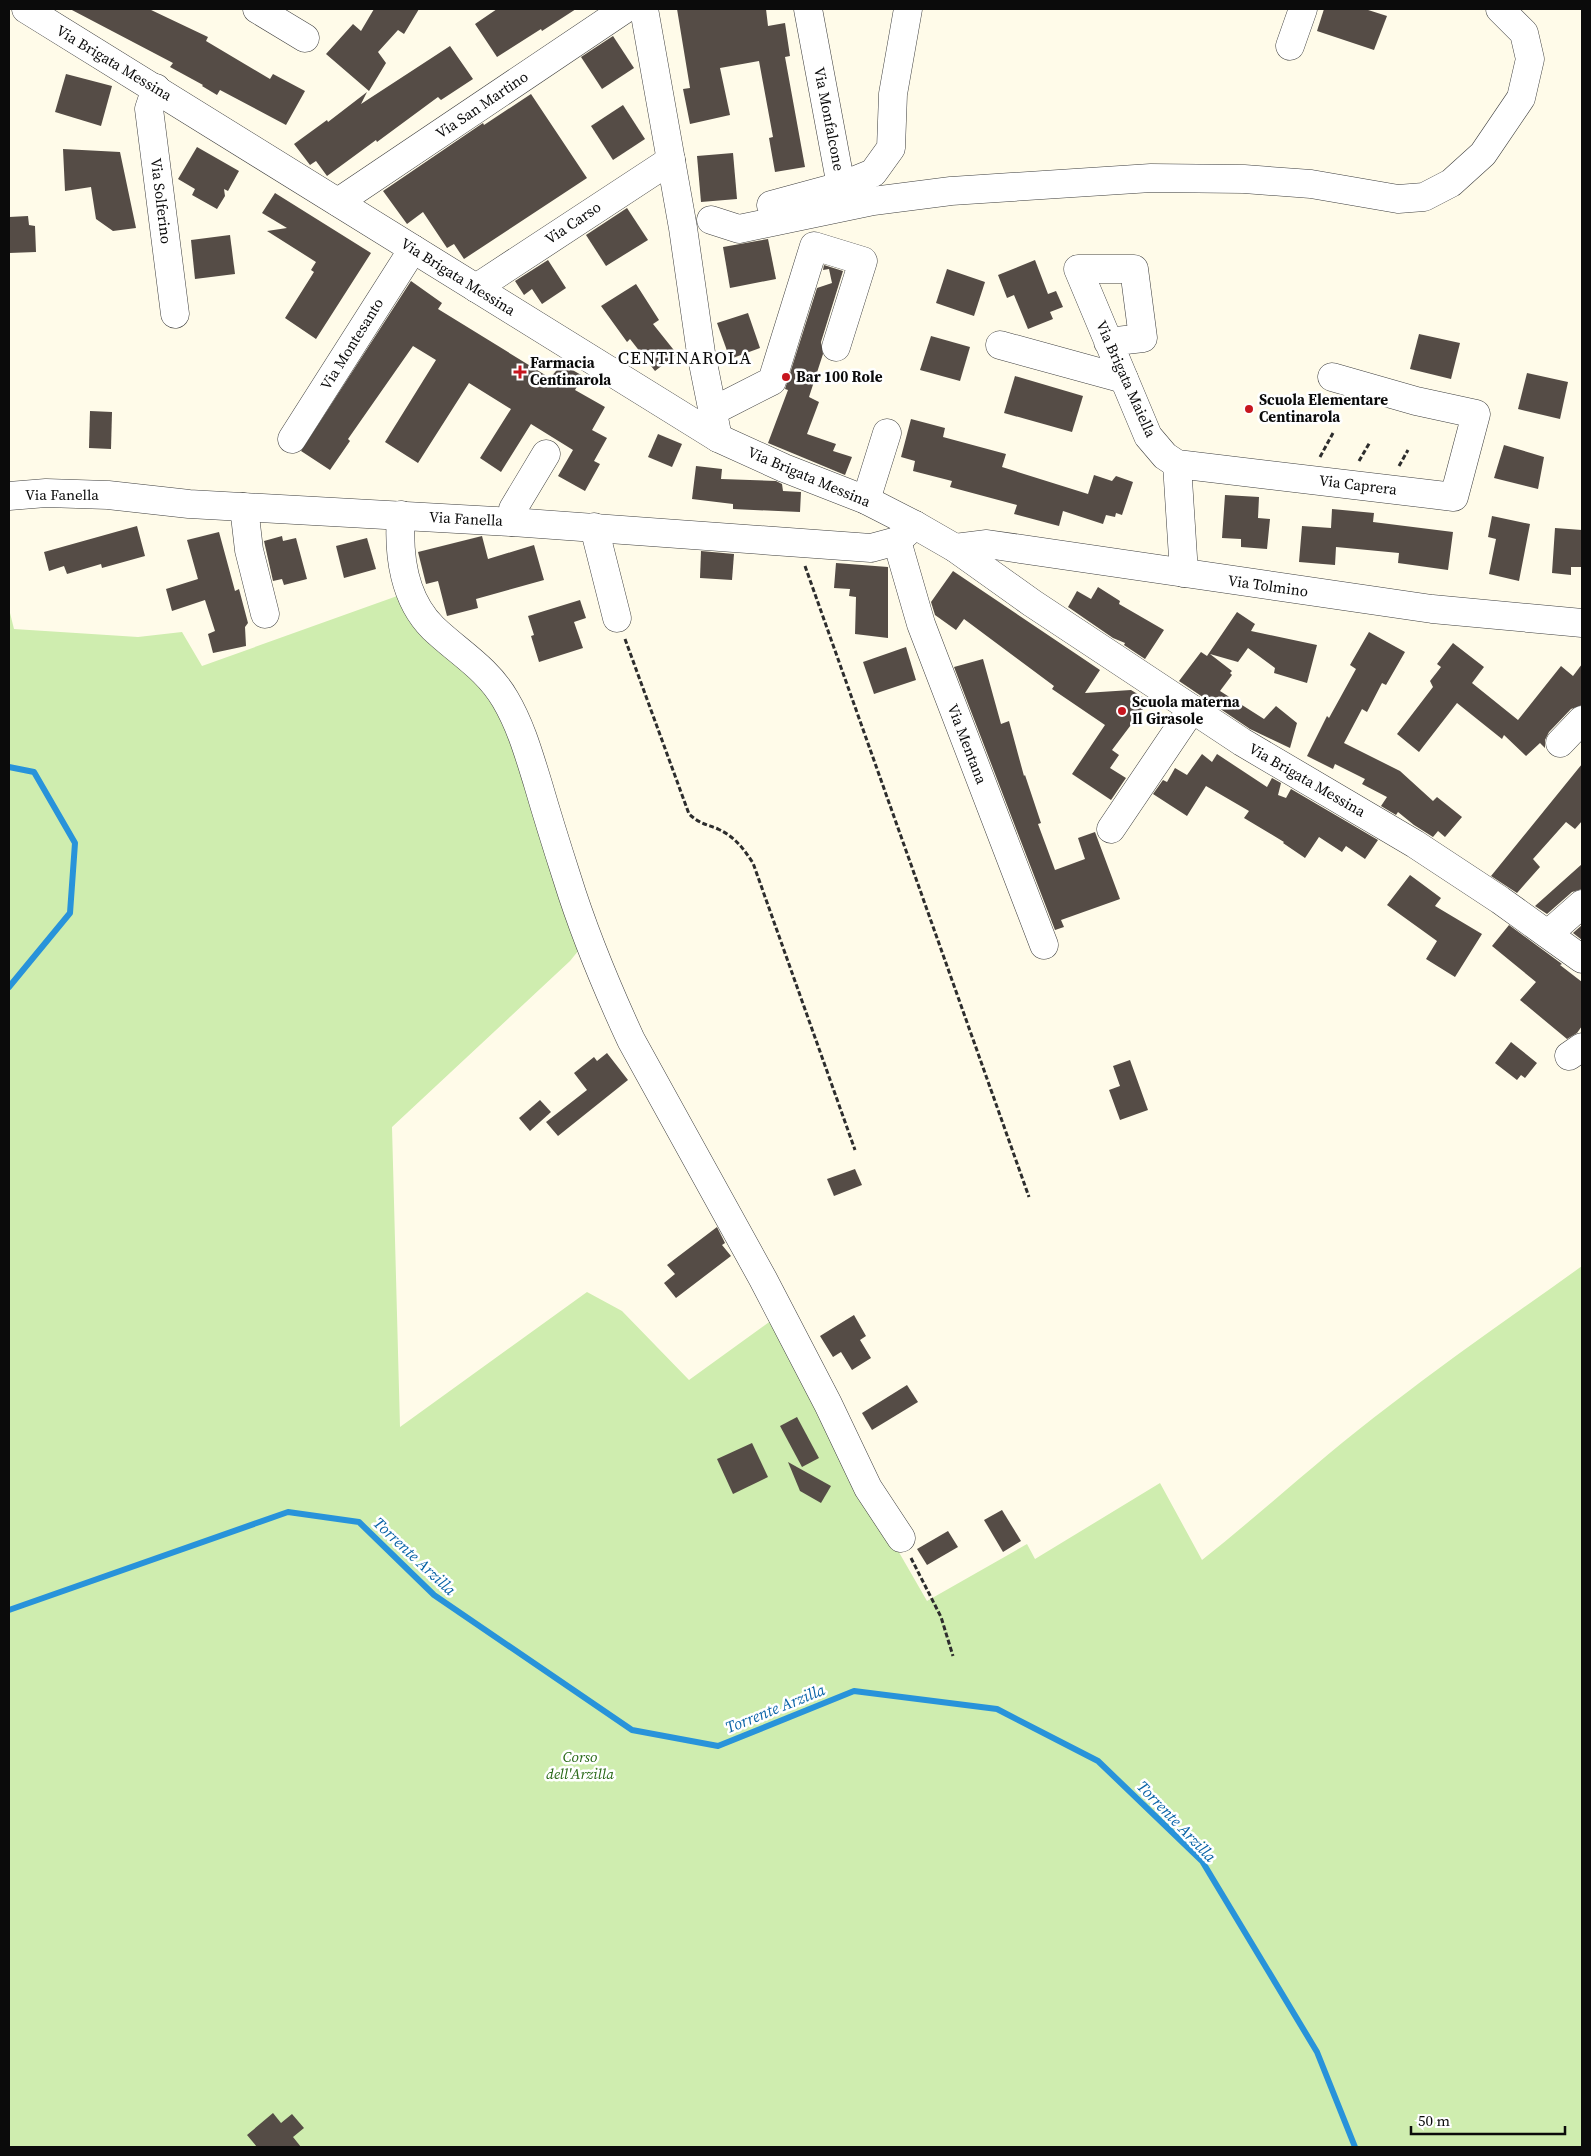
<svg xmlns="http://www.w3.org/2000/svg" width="1591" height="2156" font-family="'Source Serif 4',serif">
	<rect width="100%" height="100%" fill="#fffbe9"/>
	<path fill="#cfedaf" d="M400,595L506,716L583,945L570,961L392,1127L400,1427L587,1292L622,1311L689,1380L772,1320L885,1528L927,1601L1027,1544L1035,1559L1160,1483L1202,1560C1265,1510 1324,1455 1389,1406C1452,1357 1518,1312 1582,1266V2147H9V609L14,629L138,637L182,632L202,666Z"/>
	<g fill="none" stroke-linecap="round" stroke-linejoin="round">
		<g stroke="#2893da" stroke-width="6">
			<polyline points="9,767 34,772 75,843 70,913 9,987"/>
			<polyline points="9,1610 288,1512 359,1522 434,1595 632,1730 718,1746 854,1691 997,1709 1098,1761 1202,1861 1317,2052 1355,2147"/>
		</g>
	</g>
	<g fill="#554c46">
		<polygon points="70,9 149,9 208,37 206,41 270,79 273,74 305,91 286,125 220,90 217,95 202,86 203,85 170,67 173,63"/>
		<polygon points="374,9 419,9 404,34 398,30 378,52 386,63 369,91 326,54 353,24 361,31"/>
		<polygon points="497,9 576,9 542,31 541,29 497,57 475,24"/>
		<polygon points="677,9 766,9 768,26 785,23 790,56 785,57 805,167 775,172 769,138 773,137 759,61 720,68 730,115 690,124 683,89 690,88"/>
		<polygon points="1324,9 1365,9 1387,16 1374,50 1317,31"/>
		<polygon points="613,36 634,68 602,89 581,57"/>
		<polygon points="450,46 473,79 441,100 438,97 377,142 376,140 327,176 316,161 310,165 294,144 327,120 328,122 367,92 361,104"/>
		<polygon points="66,74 112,86 101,126 55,112"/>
		<polygon points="531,94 587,178 464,259 454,244 447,248 423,212 407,224 383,191 483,123 484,125"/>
		<polygon points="623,105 645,139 613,160 591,126"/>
		<polygon points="197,147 239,171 228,191 224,189 225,196 217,209 192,195 195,189 178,179"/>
		<polygon points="63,149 120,152 136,228 113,231 96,219 91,187 65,191"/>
		<polygon points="733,153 737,199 701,202 697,156"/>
		<polygon points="275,193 371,253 316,339 285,318 314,272 311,270 316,262 267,231 287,228 262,213"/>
		<polygon points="627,208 648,240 606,266 586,235"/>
		<polygon points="28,216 29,225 35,226 36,252 9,253 9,217"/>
		<polygon points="230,235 235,274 195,279 191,240"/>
		<polygon points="768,239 776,279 730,288 723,247"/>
		<polygon points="548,260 566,288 542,304 532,289 524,295 515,281"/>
		<polygon points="1035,260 1048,294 1056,291 1063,307 1050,312 1053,319 1028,329 1014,295 1007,298 998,275"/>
		<polygon points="824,265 843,271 821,342 823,354 809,397 819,402 807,434 836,444 833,451 852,457 845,475 768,443 788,390 785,389 817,288 832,283 829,269 823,270"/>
		<polygon points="947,269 985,282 974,316 936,303"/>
		<polygon points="411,281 442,303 438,309 550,378 562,364 583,376 575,390 605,407 592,430 607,438 594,461 600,464 585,491 558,476 573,450 531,424 501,472 480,458 511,409 469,383 418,463 385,442 436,360 413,346 348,439 350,441 330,470 301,451"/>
		<polygon points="636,284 659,320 653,324 677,354 655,371 630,339 627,342 601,306"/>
		<polygon points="748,313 760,348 730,359 717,323"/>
		<polygon points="1419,334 1460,343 1451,379 1410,369"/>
		<polygon points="931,336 970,347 960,381 920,370"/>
		<polygon points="1527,373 1568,382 1560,419 1518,409"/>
		<polygon points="1015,376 1083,396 1072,432 1004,413"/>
		<polygon points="90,411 112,412 111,449 89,448"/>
		<polygon points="911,419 945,428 943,437 1006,454 1002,467 1088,494 1094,475 1112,481 1116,476 1133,482 1122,515 1116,513 1115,517 1106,515 1103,524 1063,511 1059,526 1014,514 1017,505 950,487 952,481 913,471 915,461 901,457"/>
		<polygon points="658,434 682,444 672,467 648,457"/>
		<polygon points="1504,445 1544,457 1538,489 1494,478"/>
		<polygon points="696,466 722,469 721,479 776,481 782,484 783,491 801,492 800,512 733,509 733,504 692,499"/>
		<polygon points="1225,495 1259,497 1258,518 1270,519 1267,549 1241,547 1241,539 1222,538"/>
		<polygon points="1332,509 1374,513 1373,522 1453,532 1448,570 1398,563 1399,553 1336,547 1335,565 1299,562 1302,526 1331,528"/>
		<polygon points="1492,516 1530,524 1519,581 1489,574 1496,539 1488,537"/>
		<polygon points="137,526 145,556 102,568 101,564 67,574 64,566 49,571 44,552"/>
		<polygon points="1555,528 1582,530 1582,567 1571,567 1571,575 1552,573"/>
		<polygon points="219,532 235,591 239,589 248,623 245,627 246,646 213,653 208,634 215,631 205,600 172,611 166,589 198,579 187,540"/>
		<polygon points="282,536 283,541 296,538 307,579 284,585 282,579 273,581 264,541"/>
		<polygon points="482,536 488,559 534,545 544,580 476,599 478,608 447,616 438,581 426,584 418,552"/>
		<polygon points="367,538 376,569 344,578 336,546"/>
		<polygon points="701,551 734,554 732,580 700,578"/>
		<polygon points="836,563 888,567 888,638 855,634 856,597 849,596 850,589 834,588"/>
		<polygon points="953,571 1100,670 1085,693 1131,690 1149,701 1112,750 1119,755 1110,768 1126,778 1111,800 1072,774 1105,725 1052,689 1054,686 964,619 956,630 935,615 931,602"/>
		<polygon points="1098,587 1120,601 1119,604 1164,630 1145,659 1124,645 1125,643 1113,638 1068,607 1077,591 1091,599"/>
		<polygon points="580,600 586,618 574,622 583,648 539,662 531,636 534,635 528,616"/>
		<polygon points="1237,612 1255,624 1251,631 1317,645 1307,683 1274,673 1275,668 1248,648 1238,662 1210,654 1232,671 1230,673 1232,675 1220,691 1264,719 1276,706 1297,723 1290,748 1250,729 1179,681 1201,652 1207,656"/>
		<polygon points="1369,632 1405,652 1386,685 1382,683 1367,712 1362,709 1344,743 1400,771 1433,801 1437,797 1462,817 1445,837 1438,831 1433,837 1414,825 1398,812 1396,815 1381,806 1387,797 1362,784 1365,779 1335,764 1333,769 1307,756 1327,716 1329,718 1356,669 1350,665"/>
		<polygon points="1453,643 1484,667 1472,683 1518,720 1561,666 1573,676 1582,664 1582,705 1571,709 1549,732 1545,740 1545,748 1540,743 1526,756 1504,735 1502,739 1457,703 1419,752 1397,734 1433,687 1430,681 1441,667 1437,664"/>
		<polygon points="906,647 916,680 874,694 863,662"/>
		<polygon points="983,659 1001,724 1009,721 1024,776 1025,775 1041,823 1038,824 1055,870 1085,859 1078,838 1095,832 1120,899 1061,920 1064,927 1055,930 954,667"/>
		<polygon points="1202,754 1212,762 1217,754 1267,787 1272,778 1281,783 1278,795 1286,798 1291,789 1378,840 1365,859 1346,846 1342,852 1319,837 1305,858 1283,843 1284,842 1244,818 1249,811 1206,786 1187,816 1153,794 1163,780 1167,782 1175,768 1187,775"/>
		<polygon points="1582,764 1582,821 1575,829 1566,822 1533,859 1540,867 1517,893 1491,876"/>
		<polygon points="1582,864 1582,889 1572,892 1547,914 1535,906"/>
		<polygon points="1410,875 1441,898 1435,906 1482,934 1455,977 1426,959 1437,941 1387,905"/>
		<polygon points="1509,925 1562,964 1560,965 1582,982 1582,1026 1577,1033 1567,1039 1520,1000 1536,982 1492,946"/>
		<polygon points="1582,925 1582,940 1573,933"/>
		<polygon points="1511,1042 1537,1063 1525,1078 1521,1075 1517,1080 1495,1063"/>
		<polygon points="607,1053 628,1080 558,1136 546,1122 587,1090 574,1073 594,1057 597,1061"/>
		<polygon points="1130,1060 1148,1110 1120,1120 1109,1090 1120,1086 1113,1066"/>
		<polygon points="540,1100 551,1112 530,1131 519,1118"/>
		<polygon points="855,1169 862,1185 834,1196 827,1179"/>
		<polygon points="717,1227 725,1243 722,1245 731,1256 676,1298 664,1283 675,1274 667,1265"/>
		<polygon points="854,1315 866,1336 860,1340 871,1358 852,1370 841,1352 833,1357 820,1336"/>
		<polygon points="907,1385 918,1402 872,1430 862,1413"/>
		<polygon points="797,1417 819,1458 802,1467 780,1426"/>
		<polygon points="752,1443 768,1477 733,1494 717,1459"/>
		<polygon points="788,1462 831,1486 821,1503 800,1491"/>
		<polygon points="1002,1510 1021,1541 1003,1552 984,1520"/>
		<polygon points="948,1531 958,1547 927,1565 917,1549"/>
		<polygon points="273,2113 281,2123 292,2114 304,2128 293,2137 301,2147 257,2147 247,2135"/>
	</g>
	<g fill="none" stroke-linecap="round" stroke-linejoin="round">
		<g stroke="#3e3e3e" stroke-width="29">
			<g id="minor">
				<polyline points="26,9 718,438 784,468 866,500 915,525 955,548 1032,603 1242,742 1415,844 1500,900 1582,959"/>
				<polyline points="257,9 305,38"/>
				<polyline points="644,9 683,228 701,353 718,438"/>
				<polyline points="1290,46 1303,9"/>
				<polyline points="156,88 149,109 175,314"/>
				<polyline points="841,186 873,173 891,148 893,94 908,9"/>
				<polyline points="338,202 625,9"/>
				<polyline points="771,205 841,186 808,9"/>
				<polyline points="711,220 739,229 873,201 951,191 1151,178 1244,179 1311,184 1398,199 1424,197 1451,183 1483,154 1521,98 1530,59 1524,33 1500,9"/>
				<polyline points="476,288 671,160"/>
				<polyline points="1108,342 1143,338 1134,269 1078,269 1148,436 1165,456 1177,464 1454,497 1476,414 1416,401 1332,377"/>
				<polyline points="1000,345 1124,379"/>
				<polyline points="713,411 772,381 814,246 863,261 836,347"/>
				<polyline points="292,439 413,249"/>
				<polyline points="1177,464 1184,573"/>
				<polyline points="9,496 46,493 108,495 189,504 512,522 871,548 897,541 915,525"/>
				<polyline points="866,500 887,433"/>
				<polyline points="244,507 249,550 265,614"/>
				<path d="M401,515C398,555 404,599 433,628C458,652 487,668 505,699C521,726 529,755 538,784C547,815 557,847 567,878C584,933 607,988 631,1040L763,1279L828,1404L868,1488L901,1538"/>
				<polyline points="512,522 513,509 546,454"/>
				<polyline points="594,527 617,618"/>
				<polyline points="897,541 921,624 1044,945"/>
				<polyline points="955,548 987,544 1432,609 1582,623"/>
				<polyline points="1560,743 1582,720"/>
				<polyline points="1111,829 1192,709"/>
				<polyline points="1548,934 1582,904"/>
				<polyline points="1569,1056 1582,1047"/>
			</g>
		</g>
		<g stroke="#2d2d2d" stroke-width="3" stroke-dasharray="5 2.5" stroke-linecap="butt">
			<polyline points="1320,457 1333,433"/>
			<polyline points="1359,461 1370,442"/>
			<polyline points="1399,466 1408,450"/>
			<polyline points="805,566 1029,1197"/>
			<path d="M625,639L689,814C700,824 706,824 718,829C735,837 743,848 753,863L855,1150"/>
			<polyline points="911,1558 941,1617 953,1656"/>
		</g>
		<use href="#minor" stroke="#fff" stroke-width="28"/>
	</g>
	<g fill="#c7161f" stroke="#fff" stroke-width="2">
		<path d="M517.5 364.5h5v5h5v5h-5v5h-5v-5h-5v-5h5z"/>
		<circle cx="786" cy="377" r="5"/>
		<circle cx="1249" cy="409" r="5"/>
		<circle cx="1122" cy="711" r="5"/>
	</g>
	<g text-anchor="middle" stroke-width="5" stroke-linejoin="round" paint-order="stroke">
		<g font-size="15" fill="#0b0b0b" stroke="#fff">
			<text transform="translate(114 63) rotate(31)" y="5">Via Brigata Messina</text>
			<text transform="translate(482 105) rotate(-34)" y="5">Via San Martino</text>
			<text transform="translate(829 119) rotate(79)" y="5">Via Monfalcone</text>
			<text transform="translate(161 201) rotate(83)" y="5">Via Solferino</text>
			<text transform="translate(573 223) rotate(-34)" y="5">Via Carso</text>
			<text transform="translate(458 277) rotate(32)" y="5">Via Brigata Messina</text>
			<text transform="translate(352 344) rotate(-58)" y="5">Via Montesanto</text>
			<text transform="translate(1126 379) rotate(66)" y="5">Via Brigata Maiella</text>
			<text transform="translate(809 477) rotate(23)" y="5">Via Brigata Messina</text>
			<text transform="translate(1358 485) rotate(7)" y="5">Via Caprera</text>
			<text x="62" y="500">Via Fanella</text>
			<text transform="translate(466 519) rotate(3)" y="5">Via Fanella</text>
			<text transform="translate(1268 586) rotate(8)" y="5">Via Tolmino</text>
			<text transform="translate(967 744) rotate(69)" y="5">Via Mentana</text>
			<text transform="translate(1307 780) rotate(30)" y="5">Via Brigata Messina</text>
		</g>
		<g font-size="15" font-weight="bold" fill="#0b0b0b" stroke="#fff" text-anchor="start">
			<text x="530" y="368">Farmacia<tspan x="530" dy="17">Centinarola</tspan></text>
			<text x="796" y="382">Bar 100 Role</text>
			<text x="1259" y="405">Scuola Elementare<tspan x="1259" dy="17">Centinarola</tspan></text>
			<text x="1132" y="707">Scuola materna<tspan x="1132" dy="17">Il Girasole</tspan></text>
		</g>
		<g font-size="15" font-style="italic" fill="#276816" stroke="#fff">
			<text x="580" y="1762">Corso<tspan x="580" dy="17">dell'Arzilla</tspan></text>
		</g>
		<g font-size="16" font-style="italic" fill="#0963a7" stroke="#fff">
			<text transform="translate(415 1556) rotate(43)" y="6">Torrente Arzilla</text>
			<text transform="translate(775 1708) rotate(-22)" y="6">Torrente Arzilla</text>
			<text transform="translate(1177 1821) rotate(46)" y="6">Torrente Arzilla</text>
		</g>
		<g font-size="18" letter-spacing="1" fill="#0b0b0b" stroke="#fff">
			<text x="685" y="364">CENTINAROLA</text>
		</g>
	</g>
	<rect width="1591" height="2156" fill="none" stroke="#0b0b0b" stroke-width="20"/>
	<path d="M1411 2126v8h154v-8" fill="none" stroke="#0b0b0b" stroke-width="2.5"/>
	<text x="1418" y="2126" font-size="15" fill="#0b0b0b" stroke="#ffffff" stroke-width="4" paint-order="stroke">50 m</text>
</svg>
